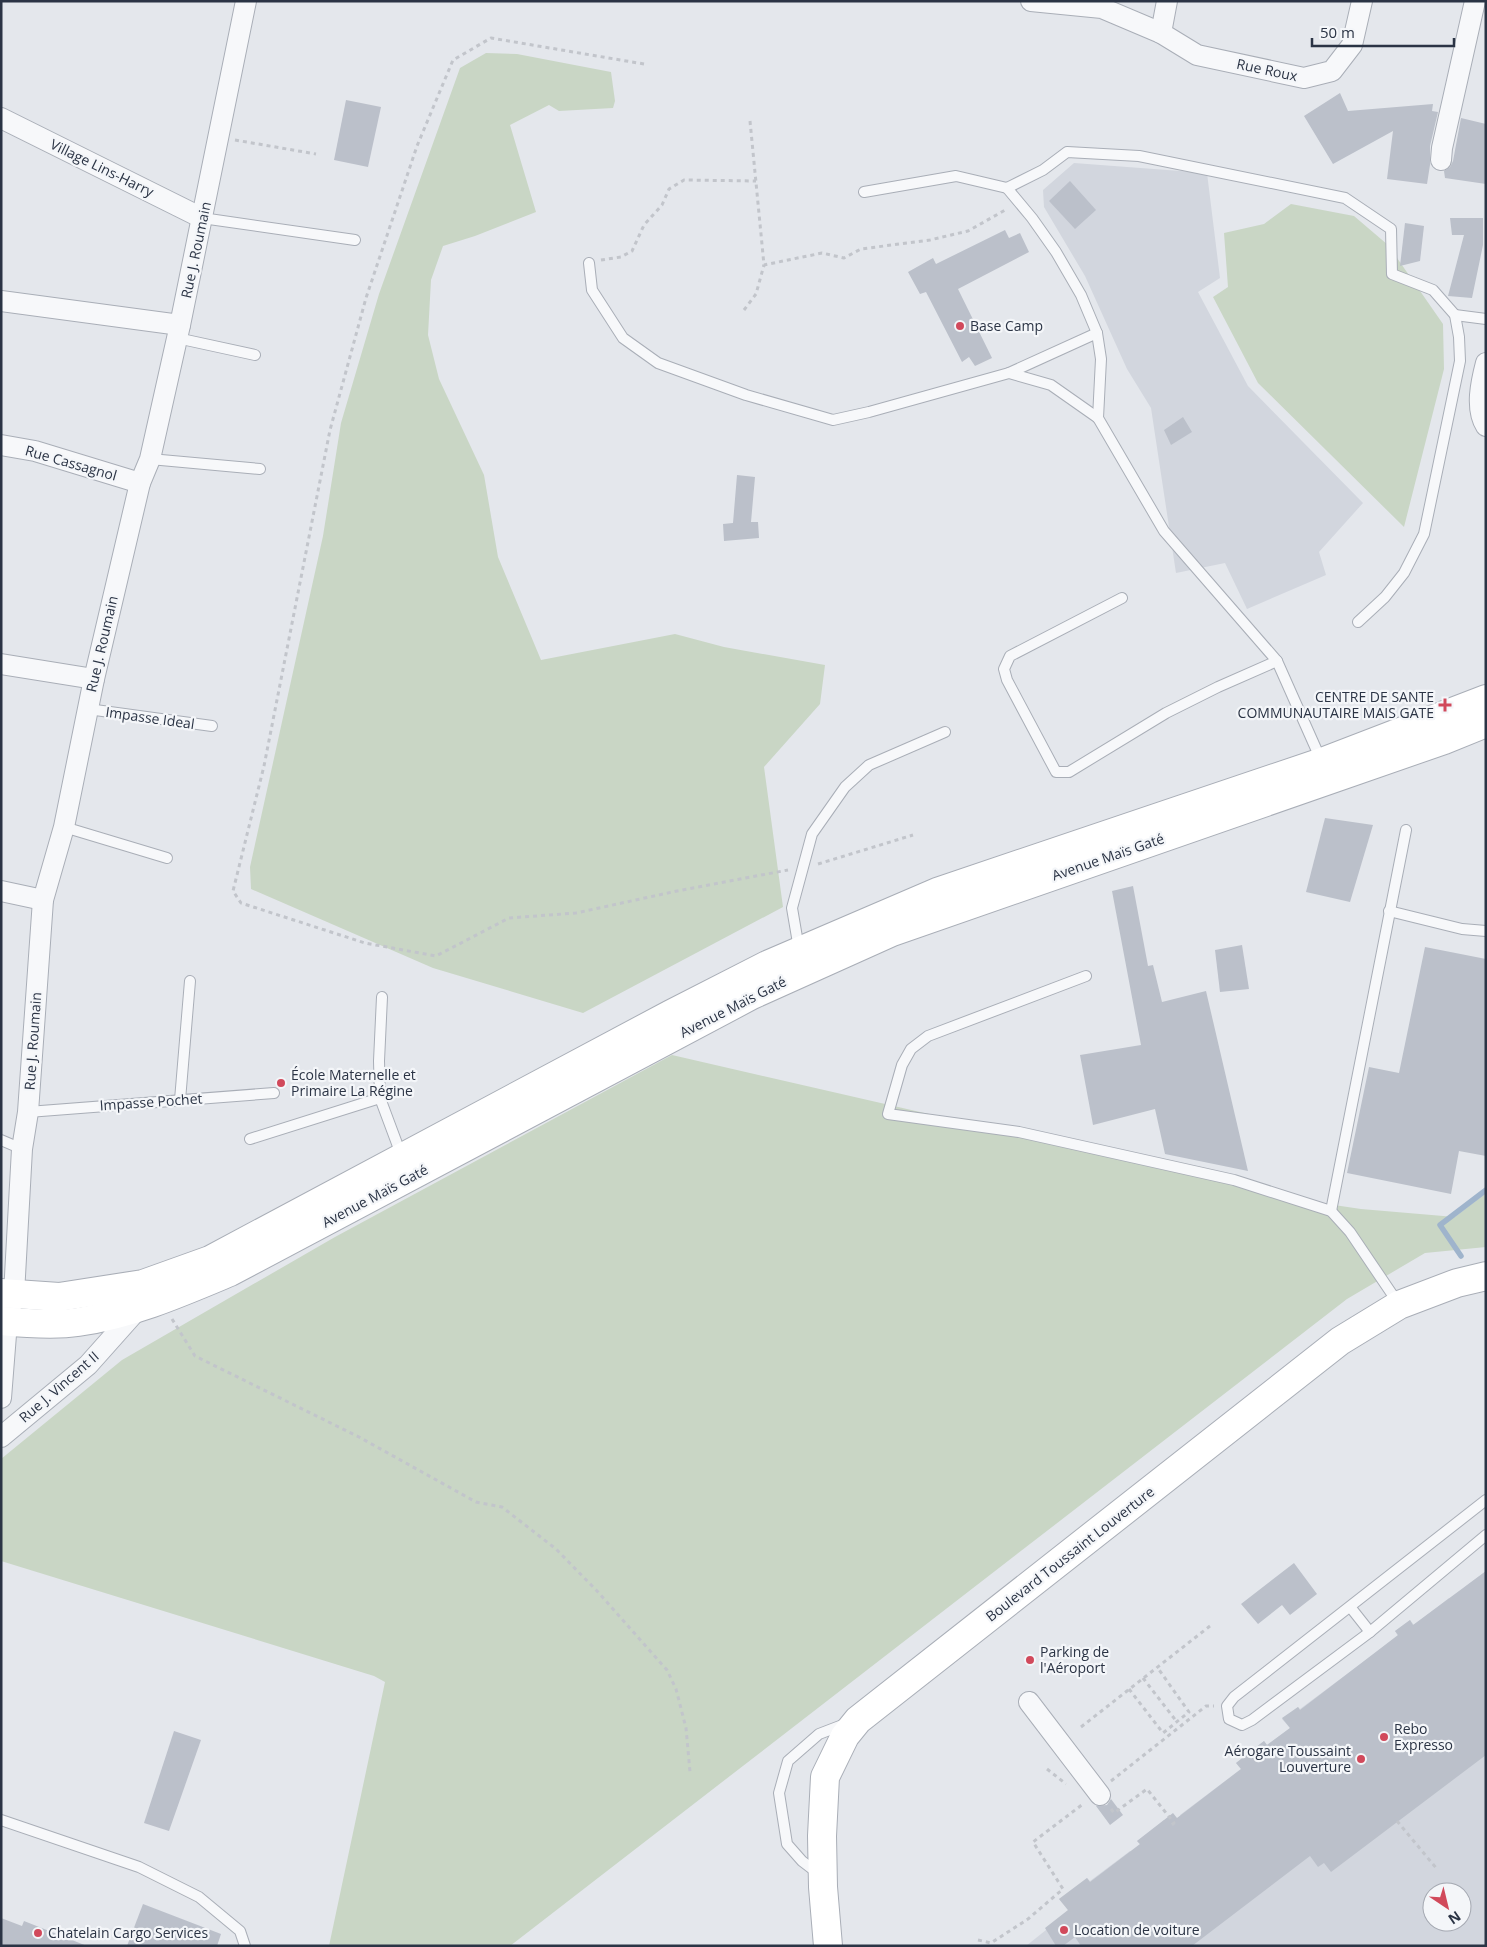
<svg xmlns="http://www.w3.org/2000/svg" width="1487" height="1947" font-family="'Open Sans',sans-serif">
	<rect width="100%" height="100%" fill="#e4e7ec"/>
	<g fill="#d2d6de" fill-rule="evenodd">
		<polygon points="1074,163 1207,173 1220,278 1198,292 1248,386 1363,503 1319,552 1326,575 1247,609 1225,563 1176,573 1151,408 1127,369 1085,276 1044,207 1043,190"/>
		<path d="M1486,1571V1946H1026L1046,1930L1072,1915L1059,1899L1087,1878L1090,1881L1130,1851L1137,1860L1147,1853L1137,1841L1164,1820L1186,1823L1180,1815L1241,1769L1236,1763L1264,1741L1267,1745L1290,1728L1282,1719L1298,1707L1300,1709L1398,1636L1395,1631L1410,1620L1414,1625L1449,1598L1455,1607L1466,1586ZM1432,1892H1462V1922H1432Z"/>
	</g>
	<g fill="#c9d6c5">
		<polygon points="486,53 517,54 611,72 615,101 613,108 559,111 549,105 510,125 536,212 475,236 443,246 431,280 428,335 439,379 484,475 498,557 541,660 675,634 724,647 825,665 820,704 764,767 783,907 583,1013 433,968 251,889 250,867 323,536 341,423 379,294 460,68"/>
		<polygon points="1291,204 1354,216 1388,245 1443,324 1444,369 1404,527 1258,383 1213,297 1228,287 1224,233 1264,224"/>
		<polygon points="672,1055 1307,1201 1361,1209 1455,1217 1486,1193 1486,1247 1425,1253 1347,1299 510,1946 329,1946 385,1682 374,1676 1,1561 1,1459 122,1360 335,1237"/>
	</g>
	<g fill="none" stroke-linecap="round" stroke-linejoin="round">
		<polyline stroke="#9fb4cc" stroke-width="5.5" points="1461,1256 1440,1225 1486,1190"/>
	</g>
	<g fill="#bbc0ca">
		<polygon points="1340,93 1348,111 1433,104 1432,111 1438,112 1430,146 1430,165 1427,184 1387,179 1393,131 1333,164 1304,116"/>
		<polygon points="346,100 381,107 368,167 334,160"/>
		<polygon points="1461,118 1486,124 1486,184 1445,178 1444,171 1450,167 1453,161"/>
		<polygon points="1070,181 1096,210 1075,229 1049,201"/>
		<polygon points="1450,218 1483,218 1483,245 1472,298 1448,296 1464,235 1452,235"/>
		<polygon points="1405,223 1424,226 1420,261 1400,266"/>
		<polygon points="1005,230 1009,238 1020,233 1029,252 958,289 992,358 975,366 969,357 962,362 926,292 920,294 908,272 933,258 936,264"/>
		<polygon points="1183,417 1192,432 1171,445 1164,430"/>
		<polygon points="737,475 755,477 751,522 758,522 759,538 724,541 723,524 733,523"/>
		<polygon points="1325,818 1373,825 1350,902 1306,892"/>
		<polygon points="1133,886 1148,966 1153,965 1162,1002 1206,991 1248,1171 1165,1154 1155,1109 1093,1125 1080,1055 1141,1045 1112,891"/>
		<polygon points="1242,945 1249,989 1220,992 1215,950"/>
		<polygon points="1425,947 1486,959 1486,1156 1459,1151 1451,1194 1347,1173 1369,1067 1399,1073"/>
		<polygon points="1294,1563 1317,1594 1290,1615 1282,1605 1258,1624 1241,1604"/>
		<polygon points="1486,1571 1486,1755 1331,1872 1324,1863 1318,1867 1310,1856 1192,1946 1081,1946 1075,1937 1063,1946 1056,1946 1045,1928 1068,1910 1059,1899 1087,1878 1090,1882 1140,1844 1137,1841 1173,1813 1177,1818 1241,1769 1236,1763 1264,1741 1267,1745 1290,1728 1282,1718 1298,1707 1300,1710 1398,1635 1395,1631 1410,1620 1413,1625"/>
		<polygon points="174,1731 201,1740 169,1831 144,1823"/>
		<polygon points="1111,1799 1123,1815 1110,1825 1096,1806 1107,1805"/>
		<polygon points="143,1904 221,1934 217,1946 127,1946"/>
		<polygon points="1,1918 22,1926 24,1921 87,1946 1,1946"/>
	</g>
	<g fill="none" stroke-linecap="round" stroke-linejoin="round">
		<g stroke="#a9aeb7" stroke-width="12">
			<g id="lane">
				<polyline points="1007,188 1032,218 1056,252 1081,295 1097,333 1101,359 1098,418 1164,531 1277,661 1321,760"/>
				<polyline points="864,192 956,176 1007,188 1043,170 1067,152 1139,156 1345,198 1391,229 1392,274 1433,290 1455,315 1459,337 1460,361 1424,534 1404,573 1385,597 1358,622"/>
				<polyline points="202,218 355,240"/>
				<polyline points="589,263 592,290 623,338 658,363 746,395 833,420 869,412 1009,373 1051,385 1098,418"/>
				<polyline points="1455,315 1486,319"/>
				<polyline points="177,338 255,355"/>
				<polyline points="1009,373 1097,333"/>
				<polyline points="150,459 260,469"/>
				<polyline points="1122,598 1010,656 1004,669 1007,680 1056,772 1069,772 1166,713 1218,687 1277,661"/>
				<polyline points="88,709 212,726"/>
				<polyline points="64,827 167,858"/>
				<polyline points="1389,911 1462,929 1486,931"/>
				<polyline points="799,949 792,908 812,834 845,787 869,765 945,732"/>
				<polyline points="1086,976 928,1036 911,1049 902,1065 888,1114 1019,1132 1234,1180 1331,1211 1350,1232 1398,1303"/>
				<polyline points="382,997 379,1061 380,1098 402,1157"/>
				<polyline points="180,1100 190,981"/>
				<polyline points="28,1112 274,1093"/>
				<polyline points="250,1139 380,1098"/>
				<polyline points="1,1140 22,1149"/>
				<polyline points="1331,1211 1406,830"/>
				<polyline points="1486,1500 1234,1697 1227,1706 1229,1719 1242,1725 1252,1720 1370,1632 1486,1535"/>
				<polyline points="1351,1608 1370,1632"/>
				<polyline points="1,1820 139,1867 199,1897 240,1931 245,1946"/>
				<polyline points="819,1874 802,1861 787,1844 779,1793 788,1761 819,1734 845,1724"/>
			</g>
		</g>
		<g stroke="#a9aeb7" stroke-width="22">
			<g id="street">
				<polyline points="1031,1 1102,8 1161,33 1197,55 1304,78 1332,71 1352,45 1362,1"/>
				<polyline points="1161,33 1167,1"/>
				<polyline points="1,118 202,218"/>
				<polyline points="1441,160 1442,148 1475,1"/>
				<polyline points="1,301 180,325"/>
				<path d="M1486,363C1481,382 1475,409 1486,426"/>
				<polyline points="1,445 35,451 140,483"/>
				<polyline points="1,664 94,679"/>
				<polyline points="1,891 43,900"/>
				<polyline points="1,1398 7,1322 14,1294 22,1149 28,1112 43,900 64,827 94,679 140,483 150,459 180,325 246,1"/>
				<polyline points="1,1437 88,1365 137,1310 138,1306"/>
				<polyline points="1029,1702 1100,1795"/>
			</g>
		</g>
		<g stroke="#a9aeb7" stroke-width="30">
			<g id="secondary">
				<polyline points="1,1293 59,1297 143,1284 210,1260 671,1014 767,965 937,892 1322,762 1486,699"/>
				<path d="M1,1321C22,1323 58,1325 78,1322C132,1314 180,1293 230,1272L752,995L892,932L1444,740L1486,723"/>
				<polyline points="828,1946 823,1887 822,1836 825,1777 845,1736 858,1720 1340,1341 1399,1305 1457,1283 1486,1276"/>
			</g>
		</g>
		<g stroke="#c2c5cb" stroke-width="3" stroke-dasharray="4 4" stroke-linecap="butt">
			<polyline points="644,64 491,38 453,60 417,146 366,298 330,430 264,766 233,891 241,903 365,943 436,956 509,918 576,913 677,891 788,870"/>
			<polyline points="750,121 764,265 822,253 844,258 861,249 930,240 968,231 1007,209"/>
			<polyline points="235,140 316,154"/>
			<polyline points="601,260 621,257 632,251 644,225 662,205 669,189 684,180 756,181"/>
			<polyline points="744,310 756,294 764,265"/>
			<polyline points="818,864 913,835"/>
			<polyline points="172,1319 195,1356 359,1437 476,1502 502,1507 556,1549 597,1591 667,1670 676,1689 686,1728 690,1772"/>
			<polyline points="1143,1678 1177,1722"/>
			<polyline points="1129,1689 1163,1733 1189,1712 1157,1667"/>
			<polyline points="1081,1727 1210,1626"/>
			<polyline points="1047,1769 1066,1784"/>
			<polyline points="1111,1781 1206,1706 1214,1706"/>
			<polyline points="1111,1809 1114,1813 1147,1789 1174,1823 1169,1827"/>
			<polyline points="1397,1821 1437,1869"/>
			<polyline points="978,1940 991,1943 1028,1919 1063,1889 1033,1842 1083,1804"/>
		</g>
		<use href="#lane" stroke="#f7f8fa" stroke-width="10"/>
		<use href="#street" stroke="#f7f8fa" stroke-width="20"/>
		<use href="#secondary" stroke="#fff" stroke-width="28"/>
	</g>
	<g fill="#d1495b" stroke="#f4f6f9" stroke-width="2">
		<circle cx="960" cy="326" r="5"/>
		<path d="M1442.5 697.5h5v5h5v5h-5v5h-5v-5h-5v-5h5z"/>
		<circle cx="281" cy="1083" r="5"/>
		<circle cx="1030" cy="1660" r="5"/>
		<circle cx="1384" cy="1737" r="5"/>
		<circle cx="1361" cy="1759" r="5"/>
		<circle cx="1064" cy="1930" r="5"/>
		<circle cx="38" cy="1933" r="5"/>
	</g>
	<g text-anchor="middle" stroke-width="4.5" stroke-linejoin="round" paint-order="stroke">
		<g font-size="14" fill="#2b3445" stroke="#f4f6f9">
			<text transform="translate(1267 70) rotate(12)" y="5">Rue Roux</text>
			<text transform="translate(102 168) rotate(26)" y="5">Village Lins-Harry</text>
			<text transform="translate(196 250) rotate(-78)" y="5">Rue J. Roumain</text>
			<text transform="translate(71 463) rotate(16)" y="5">Rue Cassagnol</text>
			<text transform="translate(102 644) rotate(-77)" y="5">Rue J. Roumain</text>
			<text transform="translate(150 718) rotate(8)" y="5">Impasse Ideal</text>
			<text transform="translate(1108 857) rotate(-19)" y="5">Avenue Maïs Gaté</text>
			<text transform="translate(733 1007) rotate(-27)" y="5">Avenue Maïs Gaté</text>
			<text transform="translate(33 1041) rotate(-86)" y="5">Rue J. Roumain</text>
			<text transform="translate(151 1102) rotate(-4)" y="5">Impasse Pochet</text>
			<text transform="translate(375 1196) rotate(-28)" y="5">Avenue Maïs Gaté</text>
			<text transform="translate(59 1387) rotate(-41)" y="5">Rue J. Vincent II</text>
			<text transform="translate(1070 1554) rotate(-38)" y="5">Boulevard Toussaint Louverture</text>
		</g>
		<g font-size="14" fill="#2b3445" stroke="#f4f6f9" text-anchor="start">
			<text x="970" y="331">Base Camp</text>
			<text x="1434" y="702" text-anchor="end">CENTRE DE SANTE<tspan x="1434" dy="16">COMMUNAUTAIRE MAIS GATE</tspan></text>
			<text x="291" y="1080">École Maternelle et<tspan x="291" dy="16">Primaire La Régine</tspan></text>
			<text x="1040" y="1657">Parking de<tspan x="1040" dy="16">l'Aéroport</tspan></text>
			<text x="1394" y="1734">Rebo<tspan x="1394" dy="16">Expresso</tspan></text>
			<text x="1351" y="1756" text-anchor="end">Aérogare Toussaint<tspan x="1351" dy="16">Louverture</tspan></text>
			<text x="1074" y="1935">Location de voiture</text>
			<text x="48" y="1938">Chatelain Cargo Services</text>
		</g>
	</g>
	<rect width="1487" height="1947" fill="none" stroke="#2b3445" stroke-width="5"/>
	<g transform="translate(1447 1907) rotate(145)"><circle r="24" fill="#f4f6f9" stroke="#a4a8b1"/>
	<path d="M0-4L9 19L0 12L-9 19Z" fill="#d1495b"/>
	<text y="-8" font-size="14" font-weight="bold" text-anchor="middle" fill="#2b3445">N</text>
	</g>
	<path d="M1312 38v8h142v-8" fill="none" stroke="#2b3445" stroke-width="2.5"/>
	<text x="1320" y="38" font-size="15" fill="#2b3445" stroke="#f4f6f9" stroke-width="4" paint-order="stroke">50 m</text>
</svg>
